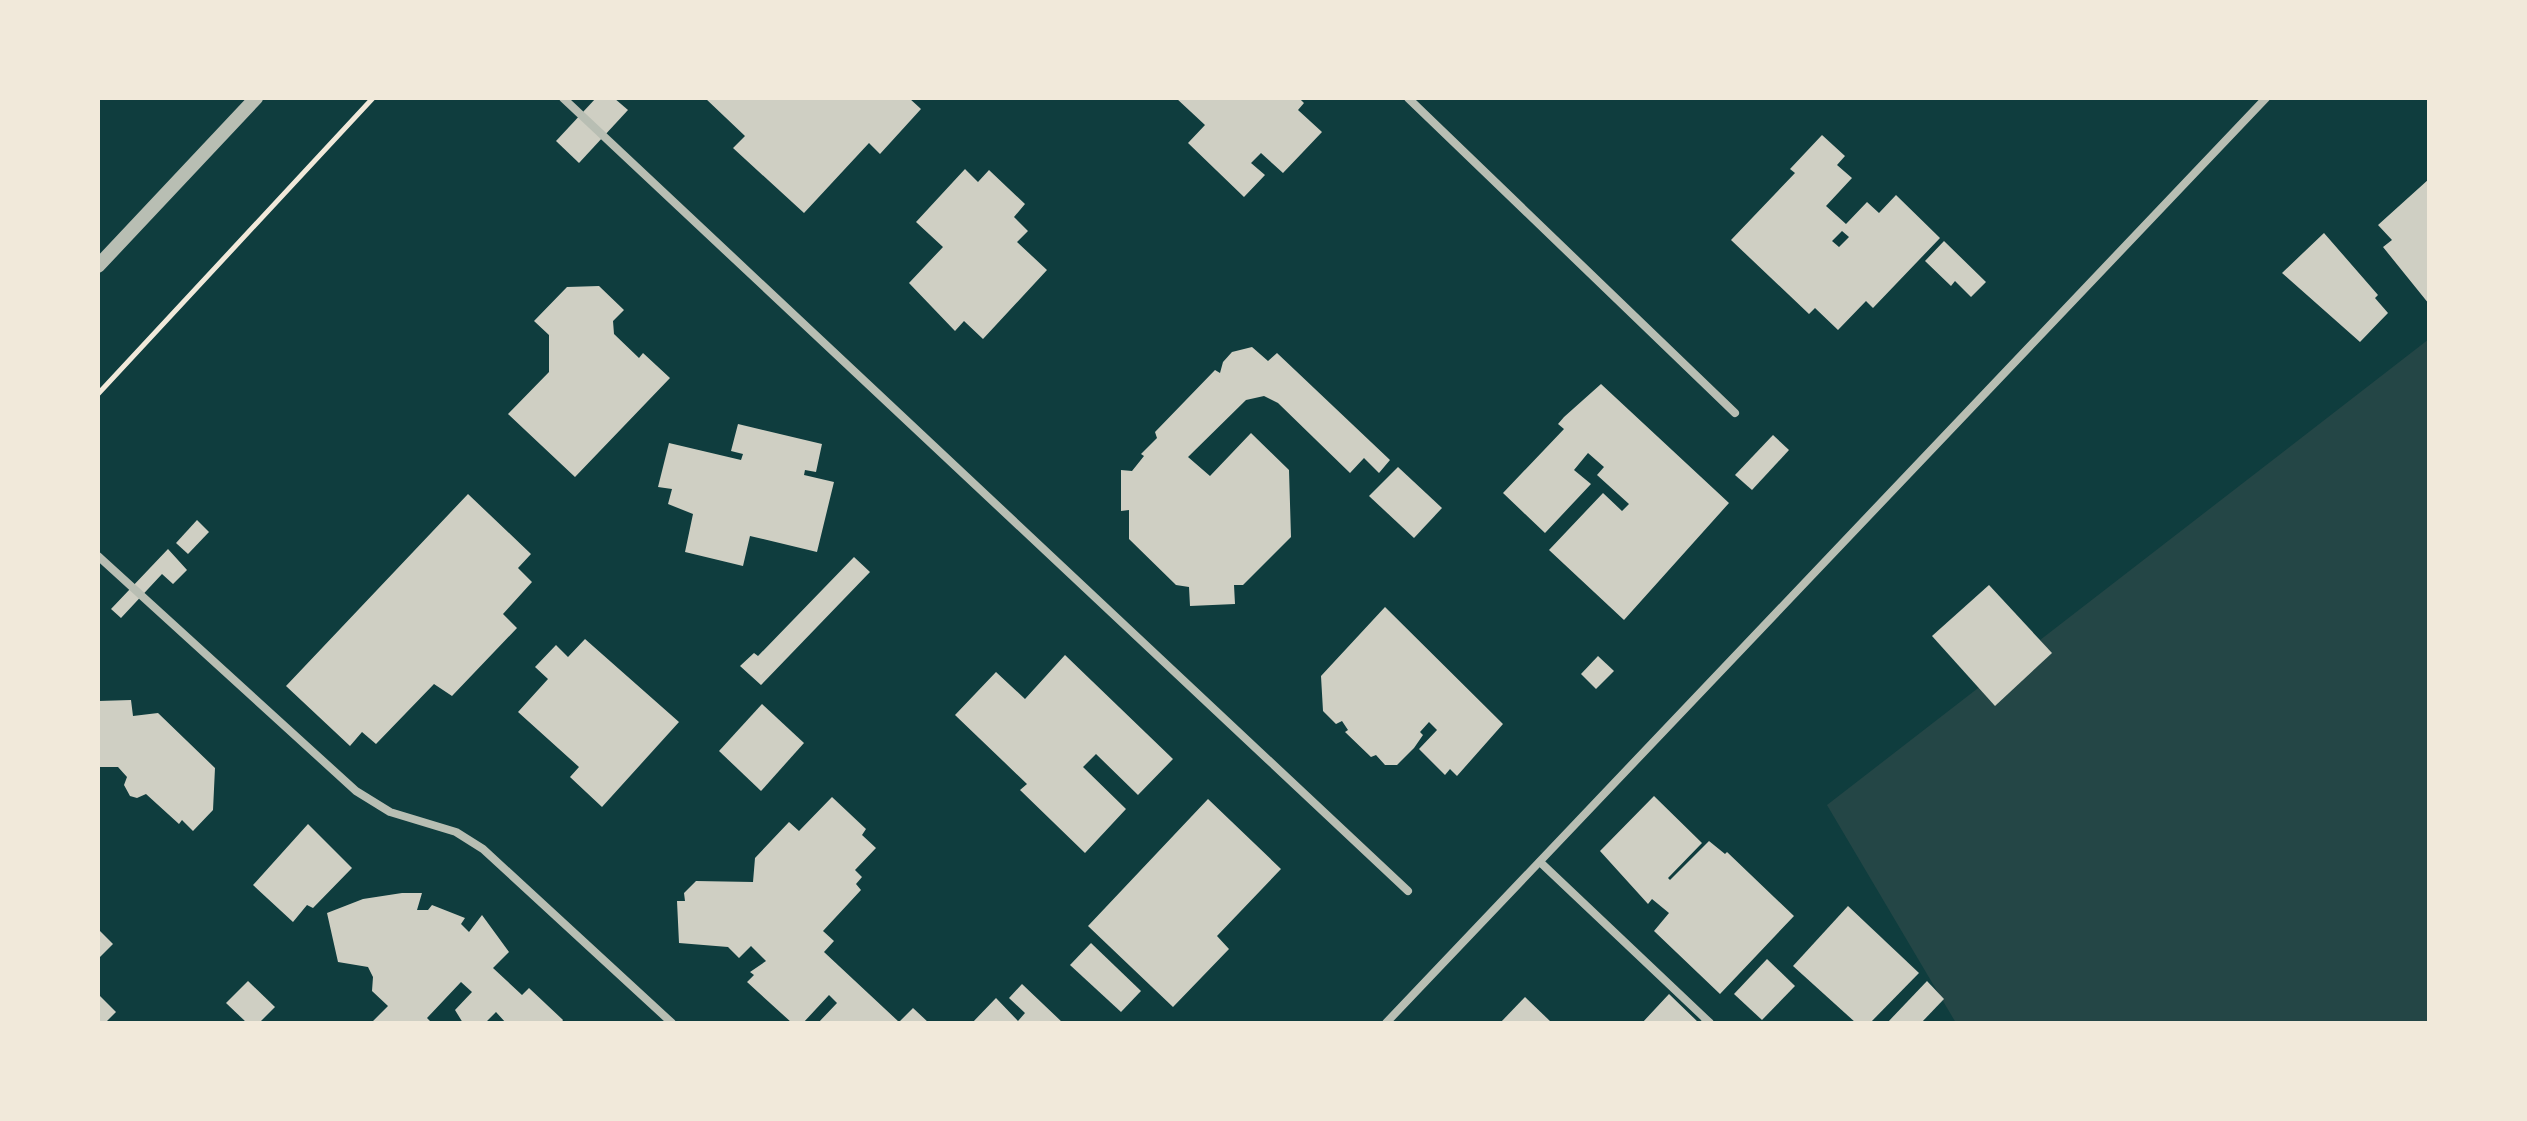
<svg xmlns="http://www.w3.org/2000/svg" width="2527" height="1121" font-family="Arial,sans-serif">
	<rect width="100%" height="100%" fill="#0f3d3e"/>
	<polygon fill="#244646" points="2429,339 2429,1023 1956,1023 1827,805"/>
	<g fill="#cfcfc3" fill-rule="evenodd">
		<polygon points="596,98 614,98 628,110 579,163 556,141"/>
		<polygon points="705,98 909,98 921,109 880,154 869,143 804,213 733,148 745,136"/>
		<polygon points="1176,98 1299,98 1304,103 1298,110 1322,132 1283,173 1261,153 1251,163 1265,175 1244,197 1188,143 1205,125"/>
		<path d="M1822,135L1845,156L1837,165L1852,178L1826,206L1846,224L1867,202L1879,213L1896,195L1940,238L1873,308L1866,301L1838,330L1815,308L1809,314L1731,240L1795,173L1790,169ZM1842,231L1849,237L1839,247L1832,241Z"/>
		<polygon points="965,169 978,182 989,170 1025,204 1014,217 1028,231 1017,242 1047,270 983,339 964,321 955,331 909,283 943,247 916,222"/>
		<polygon points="2429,179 2429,304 2383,247 2392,240 2378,225"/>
		<polygon points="2324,233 2378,295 2375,298 2388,313 2360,342 2282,273"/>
		<polygon points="1944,241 1986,282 1971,297 1955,281 1951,286 1925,261"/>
		<polygon points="599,286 624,310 613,321 614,334 639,358 643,353 670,378 575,477 508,414 549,372 549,335 534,321 567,287"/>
		<polygon points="1252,347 1268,361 1277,353 1390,460 1379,473 1364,458 1350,473 1278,403 1264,396 1246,400 1188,457 1210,476 1251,433 1289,470 1291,537 1243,585 1234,585 1235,604 1190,606 1189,587 1176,585 1129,539 1129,510 1121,511 1121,470 1132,471 1144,456 1141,454 1157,438 1155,432 1215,370 1220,373 1223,362 1232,352"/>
		<polygon points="1601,384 1729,503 1624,620 1549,550 1603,493 1622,511 1629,504 1597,475 1604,467 1588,453 1574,470 1591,484 1545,533 1503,493 1564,429 1558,424 1564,417"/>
		<polygon points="738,424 822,444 816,472 805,470 804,475 834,482 817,552 750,536 743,566 685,552 693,514 668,504 672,489 658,487 669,443 741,460 743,454 731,451"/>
		<polygon points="1773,435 1789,450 1752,490 1735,475"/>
		<polygon points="1398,467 1442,508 1414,538 1369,496"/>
		<polygon points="468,494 531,554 518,568 532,582 503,614 517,628 452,696 434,684 376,744 362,732 350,746 286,686"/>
		<polygon points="197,520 209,532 188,554 176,543"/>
		<polygon points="168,549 187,570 173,584 162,574 121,618 111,609"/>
		<polygon points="854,557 870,572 761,685 740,666 754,653 758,656"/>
		<polygon points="1989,585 2052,653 1995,706 1932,636"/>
		<polygon points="1385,607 1503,724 1457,776 1450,769 1445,775 1419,749 1437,730 1429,722 1420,732 1423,735 1414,748 1397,765 1385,765 1376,755 1371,757 1345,732 1348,730 1342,721 1336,724 1323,711 1321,676"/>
		<polygon points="585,639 679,722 602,807 570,777 579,767 518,712 548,679 535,667 556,645 568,657"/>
		<polygon points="1065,655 1173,759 1138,795 1096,754 1083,767 1126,809 1085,853 1020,790 1027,784 955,715 996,672 1025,699"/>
		<polygon points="1598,656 1614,671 1596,689 1581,674"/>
		<polygon points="131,700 133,716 158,713 215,768 213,810 193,831 182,820 179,824 146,794 137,798 130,796 124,785 127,777 118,767 98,767 98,701"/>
		<polygon points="762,704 804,743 761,791 719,751"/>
		<polygon points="1654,796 1702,843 1668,878 1670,880 1709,841 1725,854 1727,852 1794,916 1720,994 1654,931 1669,913 1652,899 1648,904 1600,851"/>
		<polygon points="832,797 866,829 862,835 876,848 855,870 862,877 856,884 861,890 823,931 834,941 824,952 899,1022 913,1008 929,1023 818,1023 837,1003 829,995 803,1023 792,1023 747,982 754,975 750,972 766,961 751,946 739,958 728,947 679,943 677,901 685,901 684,893 696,881 753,882 755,858 789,822 799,831"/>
		<polygon points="1208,799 1281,869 1217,936 1229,949 1173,1007 1088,926"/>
		<polygon points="308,824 352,868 313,908 307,905 293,922 253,885"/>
		<polygon points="402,893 422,893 417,910 428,910 432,905 465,918 461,924 469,932 482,915 509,952 493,968 522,995 529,988 563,1020 561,1023 506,1023 496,1012 485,1023 463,1023 455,1010 472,992 461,982 427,1018 432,1023 371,1023 388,1006 372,991 373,977 368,967 338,962 327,913 363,899"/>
		<polygon points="1848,906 1919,973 1870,1023 1856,1023 1793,966"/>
		<polygon points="98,929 113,944 98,959"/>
		<polygon points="1091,943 1141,991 1121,1012 1070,965"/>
		<polygon points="1767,959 1795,986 1762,1020 1734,994"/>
		<polygon points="248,981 275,1007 259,1023 247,1023 226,1003"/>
		<polygon points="1927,981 1944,999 1921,1023 1887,1023"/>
		<polygon points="1022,984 1063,1023 972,1023 996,998 1018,1021 1025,1013 1009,998"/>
		<polygon points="98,994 116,1012 105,1023 98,1023"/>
		<polygon points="1669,994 1699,1023 1705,1017 1712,1023 1642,1023"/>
		<polygon points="1525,997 1552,1023 1500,1023"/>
	</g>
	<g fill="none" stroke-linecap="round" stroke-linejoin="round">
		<polyline stroke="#f1e9da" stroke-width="5" points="98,394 373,98"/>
		<g stroke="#b8beb3" stroke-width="8">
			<polyline points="563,98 1408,891"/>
			<polyline points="1408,98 1735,413"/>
			<polyline points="98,556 356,791 390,812 456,832 483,849 672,1023"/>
			<polyline points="1540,862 1710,1023"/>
			<polyline points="1386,1023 2266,98"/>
		</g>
		<polyline stroke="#b8beb3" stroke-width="14" points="98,266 256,98"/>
	</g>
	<rect width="2527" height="1121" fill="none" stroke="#f1e9da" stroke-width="200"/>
</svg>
